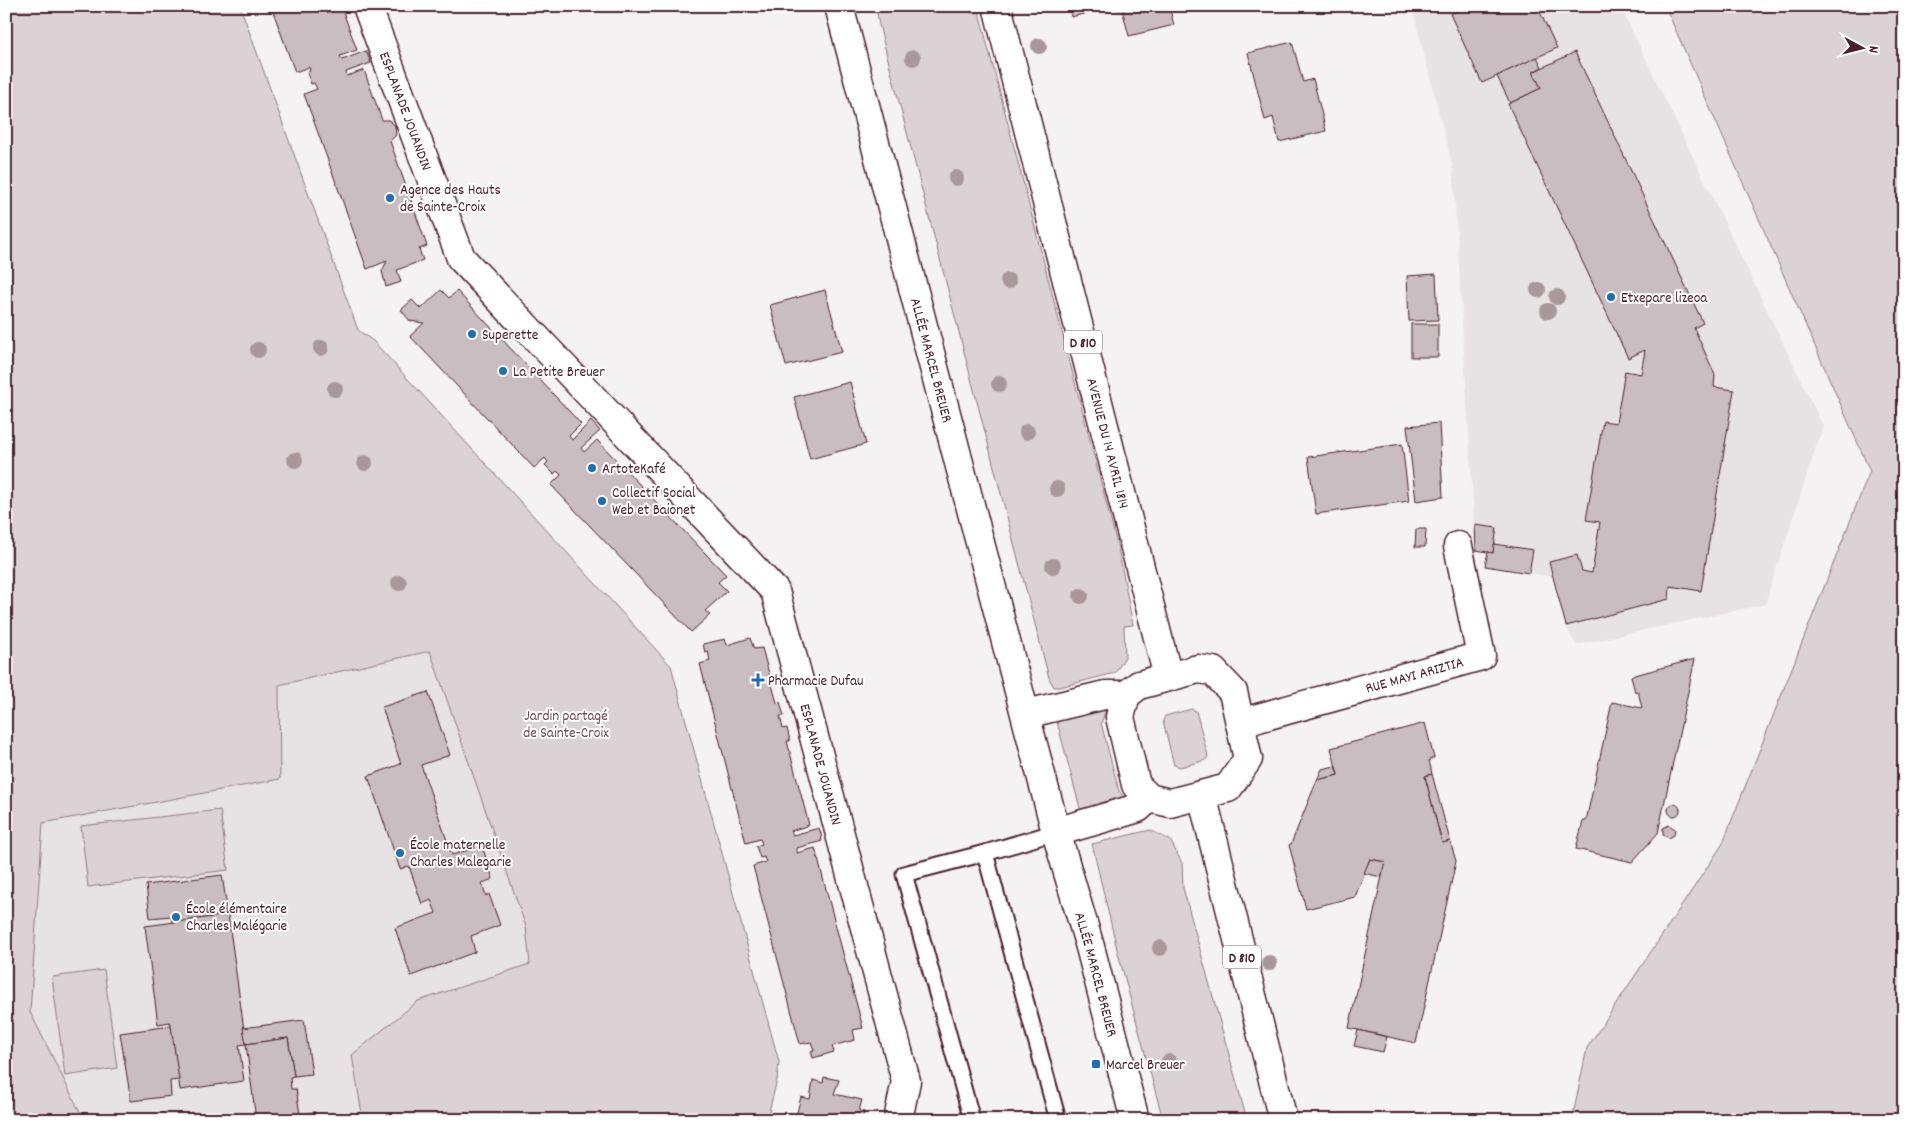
<svg xmlns="http://www.w3.org/2000/svg" width="1910" height="1126" font-family="Dekko,sans-serif">
	<rect width="100%" height="100%" fill="#f4f2f2"/>
	<filter id="ink" filterUnits="userSpaceOnUse"><feTurbulence type="fractalNoise" baseFrequency=".02" numOctaves="2"/><feDisplacementMap in="SourceGraphic" scale="10" xChannelSelector="R" yChannelSelector="G"/><feConvolveMatrix kernelMatrix="1 2 1 2 8 2 1 2 1" color-interpolation-filters="sRGB"/></filter>
	<g filter="url(#ink)">
		<g fill="#e7e2e3">
			<polygon points="1412,6 1620,6 1823,426 1765,604 1576,645 1566,626 1553,577 1485,566 1488,552 1476,550 1453,168"/>
			<polygon points="430,651 526,927 530,964 418,1001 352,1055 363,1120 84,1120 30,1012 43,823 280,779 279,685"/>
		</g>
		<g fill="#dbd2d5" stroke="#927880">
			<polygon points="6,6 240,6 358,330 373,341 671,666 779,1062 777,1080 767,1120 363,1120 352,1055 418,1001 530,964 526,927 430,651 279,685 280,779 43,823 30,1012 84,1120 6,1120"/>
			<polygon points="884,6 967,6 971,13 979,12 1118,548 1133,625 1124,626 1125,657 1115,673 1060,687 1054,687 1049,678 879,25 877,12"/>
			<polygon points="1665,6 1904,6 1904,1120 1572,1120 1587,1048 1722,845 1870,471"/>
			<polygon points="1105,707 1106,710 1101,723 1119,791 1126,799 1081,812 1056,718"/>
			<polygon points="1192,709 1196,711 1208,756 1206,760 1180,767 1174,765 1163,721 1165,716"/>
			<polygon points="220,810 228,870 88,887 81,826"/>
			<polygon points="1150,830 1170,840 1182,863 1183,888 1247,1120 1163,1120 1118,953 1092,844"/>
			<polygon points="104,970 117,1068 65,1076 52,977"/>
		</g>
		<g fill="#cabdc1" stroke="#4a1f2b">
			<polygon points="271,6 341,6 357,50 340,56 342,60 366,51 371,63 346,72 347,76 364,70 382,120 389,120 395,126 396,135 390,141 427,246 419,249 423,260 397,270 401,282 386,287 382,271 387,261 367,269 304,94 317,89 314,83 311,84 307,73 310,71 309,67 295,72"/>
			<polygon points="1069,6 1117,6 1071,17"/>
			<polygon points="1117,6 1136,6 1118,10"/>
			<polygon points="1136,6 1169,6 1174,25 1129,36 1122,9"/>
			<polygon points="1225,6 1248,6 1226,12"/>
			<polygon points="1468,6 1537,6 1557,48 1482,83 1450,14"/>
			<polygon points="1292,42 1303,82 1313,79 1326,131 1279,142 1273,117 1265,120 1248,53"/>
			<polygon points="1575,52 1703,323 1694,328 1715,375 1714,387 1734,390 1701,591 1670,586 1669,599 1566,626 1549,562 1577,555 1582,571 1592,573 1600,522 1586,520 1603,421 1616,423 1625,371 1641,374 1645,350 1628,358 1508,104 1541,88 1533,72"/>
			<polygon points="1537,57 1542,67 1533,72 1541,88 1510,103 1497,76"/>
			<polygon points="1436,274 1438,320 1409,321 1407,276"/>
			<polygon points="441,290 449,298 457,291 581,424 569,436 572,440 591,421 600,431 581,448 584,452 597,440 726,575 718,582 727,591 705,611 710,615 691,632 551,485 561,475 557,471 554,474 545,465 548,462 545,458 534,468 410,336 424,323 410,321 401,310 412,300 421,309"/>
			<polygon points="825,290 842,352 786,366 770,305"/>
			<rect x="1411" y="324" width="27" height="33"/>
			<polygon points="850,382 866,444 810,459 794,397"/>
			<polygon points="1439,423 1443,497 1416,501 1407,426"/>
			<polygon points="1402,444 1409,501 1316,514 1308,457"/>
			<polygon points="1475,525 1497,528 1493,553 1476,550"/>
			<polygon points="1416,529 1426,529 1425,547 1415,547"/>
			<polygon points="1494,544 1533,550 1529,573 1485,566 1488,552 1493,553"/>
			<polygon points="750,638 754,649 762,648 777,703 780,702 784,716 780,716 783,729 787,728 790,741 787,741 809,825 791,831 793,835 819,828 821,834 822,841 797,848 797,853 815,848 863,1028 853,1030 855,1040 832,1046 834,1052 813,1058 811,1051 814,1050 811,1042 800,1044 753,866 766,862 764,857 760,858 756,846 762,844 760,839 746,843 700,664 710,661 708,651 705,652 703,644 725,639 727,645"/>
			<polygon points="1695,659 1658,833 1632,862 1576,849 1583,821 1586,821 1612,702 1642,708 1638,691 1635,692 1631,676"/>
			<polygon points="428,692 450,755 421,765 452,855 482,846 493,879 482,883 486,896 489,894 500,925 471,936 475,952 411,976 395,928 436,913 431,900 422,904 409,866 400,869 368,776 401,764 382,707"/>
			<polygon points="1425,723 1434,758 1429,760 1432,774 1425,776 1442,843 1450,841 1456,861 1416,1043 1349,1028 1385,862 1370,859 1355,897 1306,909 1289,845 1291,844 1317,780 1338,775 1331,748"/>
			<polygon points="1335,766 1338,775 1317,780 1322,769"/>
			<polygon points="1432,774 1450,841 1442,843 1425,776"/>
			<circle cx="1674" cy="810" r="6"/>
			<polygon points="1669,825 1675,829 1674,835 1669,838 1663,835 1663,828"/>
			<polygon points="1370,859 1385,862 1381,877 1364,873"/>
			<polygon points="222,875 228,915 172,923 171,916 150,918 146,885"/>
			<polygon points="228,915 246,1044 239,1045 244,1081 180,1090 170,1022 158,1024 145,926"/>
			<polygon points="304,1020 312,1074 294,1076 288,1038 246,1044 243,1028"/>
			<polygon points="171,1026 179,1080 170,1081 171,1096 131,1101 120,1033"/>
			<polygon points="1358,1030 1387,1037 1383,1052 1354,1046"/>
			<polygon points="288,1038 294,1076 290,1077 291,1089 296,1089 300,1114 315,1112 316,1120 256,1120 246,1044"/>
			<polygon points="824,1077 839,1080 834,1094 862,1100 859,1111 864,1112 862,1120 795,1120 801,1097 810,1099 813,1080 823,1083"/>
		</g>
		<g fill="none" stroke-linecap="round" stroke-linejoin="round">
			<g stroke="#4a1f2b" stroke-width="19">
				<g id="lane">
					<polyline points="985,853 1058,1120"/>
					<polyline points="972,1120 904,874 985,853 1056,832"/>
				</g>
			</g>
			<g stroke="#4a1f2b" stroke-width="31">
				<g id="street">
					<path id="s1" d="M367,6L461,258L775,591L906,1081L898,1120"/>
					<path id="s2" d="M1240,723L1481,656L1458,546"/>
				</g>
			</g>
			<g stroke="#4a1f2b" stroke-width="31">
				<g id="secondary">
					<path id="s3" d="M839,6L1056,832L1090,947L1135,1120"/>
					<polyline points="1026,714 1105,695 1126,695"/>
					<polyline points="1056,832 1138,808 1149,798"/>
				</g>
			</g>
			<g stroke="#4a1f2b" stroke-width="31">
				<g id="primary">
					<path id="s4" d="M997,6L1168,677"/>
					<polygon points="1198,669 1213,671 1233,692 1248,759 1228,788 1170,803 1149,798 1136,785 1120,717 1126,695 1139,685"/>
					<polyline points="1202,795 1283,1120"/>
				</g>
			</g>
			<use href="#lane" stroke="#fff" stroke-width="15"/>
			<use href="#street" stroke="#fff" stroke-width="28"/>
			<use href="#secondary" stroke="#fff" stroke-width="28"/>
			<use href="#primary" stroke="#fff" stroke-width="28"/>
		</g>
		<g fill="#aa979c">
			<circle cx="1039" cy="46" r="8"/>
			<circle cx="913" cy="58" r="8"/>
			<circle cx="956" cy="178" r="8"/>
			<circle cx="1008" cy="281" r="8"/>
			<circle cx="1538" cy="290" r="8"/>
			<circle cx="1557" cy="297" r="8"/>
			<circle cx="1548" cy="311" r="8"/>
			<circle cx="321" cy="348" r="8"/>
			<circle cx="258" cy="350" r="8"/>
			<circle cx="999" cy="384" r="8"/>
			<circle cx="335" cy="389" r="8"/>
			<circle cx="1027" cy="432" r="8"/>
			<circle cx="295" cy="460" r="8"/>
			<circle cx="365" cy="463" r="8"/>
			<circle cx="1057" cy="489" r="8"/>
			<circle cx="1053" cy="566" r="8"/>
			<circle cx="399" cy="583" r="8"/>
			<circle cx="1081" cy="596" r="8"/>
			<circle cx="1160" cy="948" r="8"/>
			<circle cx="1269" cy="963" r="8"/>
			<circle cx="1169" cy="1062" r="8"/>
		</g>
	</g>
	<g fill="#1f6fb2" stroke="#fff" stroke-width="2">
		<circle cx="390" cy="198" r="5"/>
		<circle cx="1611" cy="297" r="5"/>
		<circle cx="472" cy="334" r="5"/>
		<circle cx="503" cy="371" r="5"/>
		<circle cx="592" cy="468" r="5"/>
		<circle cx="602" cy="501" r="5"/>
		<path d="M755.5 672.5h5v5h5v5h-5v5h-5v-5h-5v-5h5z"/>
		<circle cx="400" cy="853" r="5"/>
		<circle cx="176" cy="917" r="5"/>
		<rect x="1091" y="1059" width="10" height="10" rx="2.5"/>
	</g>
	<g text-anchor="middle" stroke-width="4" stroke-linejoin="round" paint-order="stroke">
		<g fill="#fff" stroke="#80626b" stroke-width="1">
			<rect x="1064" y="330.5" width="38" height="23" rx="4"/>
			<rect x="1223" y="945.5" width="38" height="23" rx="4"/>
		</g>
		<g font-size="14" font-weight="bold" fill="#4a1f2b">
			<text x="1083" y="347">D 810</text>
			<text x="1242" y="962">D 810</text>
		</g>
		<g font-size="15" fill="#4a1f2b" stroke="#fff">
			<text dy="5" stroke="none"><textPath href="#s1" startOffset="112">ESPLANADE JOUANDIN</textPath></text>
			<text dy="5" stroke="none"><textPath href="#s3" startOffset="366">ALLÉE MARCEL BREUER</textPath></text>
			<text dy="5" stroke="none"><textPath href="#s4" startOffset="451">AVENUE DU 14 AVRIL 1814</textPath></text>
			<text dy="5" stroke="none"><textPath href="#s2" startOffset="181">RUE MAYI ARIZTIA</textPath></text>
			<text dy="5" stroke="none"><textPath href="#s1" startOffset="906">ESPLANADE JOUANDIN</textPath></text>
			<text dy="5" stroke="none"><textPath href="#s3" startOffset="1002">ALLÉE MARCEL BREUER</textPath></text>
		</g>
		<g font-size="15" fill="#4a1f2b" stroke="#fff" text-anchor="start">
			<text x="400" y="194">Agence des Hauts<tspan x="400" dy="17">de Sainte-Croix</tspan></text>
			<text x="1621" y="302">Etxepare lizeoa</text>
			<text x="482" y="339">Superette</text>
			<text x="513" y="376">La Petite Breuer</text>
			<text x="602" y="473">ArtoteKafé</text>
			<text x="612" y="497">Collectif Social<tspan x="612" dy="17">Web et Baionet</tspan></text>
			<text x="768" y="685">Pharmacie Dufau</text>
			<text x="410" y="849">École maternelle<tspan x="410" dy="17">Charles Malegarie</tspan></text>
			<text x="186" y="913">École élémentaire<tspan x="186" dy="17">Charles Malégarie</tspan></text>
			<text x="1106" y="1069">Marcel Breuer</text>
		</g>
		<g font-size="15" fill="#6e4c56" stroke="#fff">
			<text x="566" y="720">Jardin partagé<tspan x="566" dy="17">de Sainte-Croix</tspan></text>
		</g>
	</g>
	<rect width="1910" height="1126" fill="none" stroke="#fff" stroke-width="25"/>
	<rect x="12" y="12" width="1885" height="1101" fill="none" stroke="#4a1f2b" stroke-width="2" filter="url(#ink)"/>
	<g transform="translate(1862 48) rotate(97)" stroke="#ffffff" stroke-width="4" paint-order="stroke">
	<path d="M0-4L9 19L0 12L-9 19Z" fill="#4a1f2b"/>
	<text y="-8" font-size="14" font-weight="bold" text-anchor="middle" fill="#4a1f2b">N</text>
	</g>
</svg>
